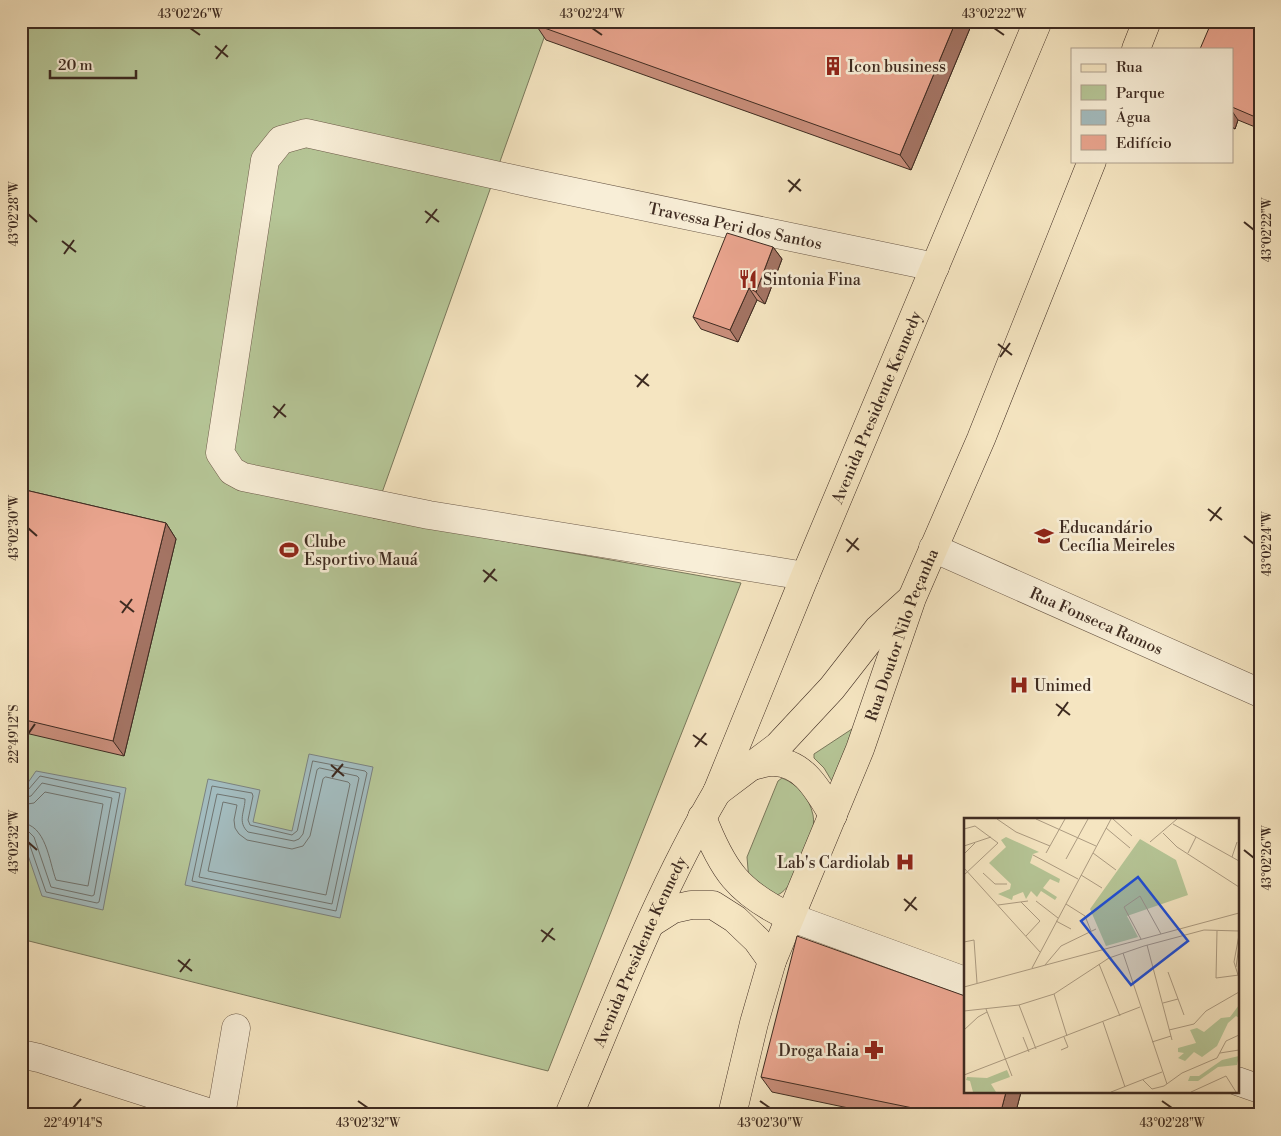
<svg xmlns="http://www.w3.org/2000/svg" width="1281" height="1136" font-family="'Libre Bodoni',serif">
	<rect width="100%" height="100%" fill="#f5e5c1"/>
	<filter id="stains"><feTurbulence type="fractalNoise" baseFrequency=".004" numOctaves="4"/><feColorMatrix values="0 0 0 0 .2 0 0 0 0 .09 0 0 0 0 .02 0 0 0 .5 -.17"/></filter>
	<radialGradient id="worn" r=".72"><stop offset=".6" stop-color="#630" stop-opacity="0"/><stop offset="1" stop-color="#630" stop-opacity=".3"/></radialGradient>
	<g fill="#b6c697" stroke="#7a785c">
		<polygon points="21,21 550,21 373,518 741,583 548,1071 21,939"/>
		<polygon points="852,729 854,732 833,783 824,768 814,758 814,754"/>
		<path d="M782,778C799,785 809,797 813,815C817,835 798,881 781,893C778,895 774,896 770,897L749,881L747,857L778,781Z"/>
	</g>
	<g fill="#a3bcbf" stroke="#7b8280">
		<polygon points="309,754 373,767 340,918 185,885 208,779 260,790 253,822 292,831"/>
		<polygon points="36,771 126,788 103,910 42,896 21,835 21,786 25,787"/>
	</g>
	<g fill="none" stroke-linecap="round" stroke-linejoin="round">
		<g stroke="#707470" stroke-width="1">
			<polygon points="313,761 365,771 367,773 336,911 192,881 212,786 252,793 253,796 248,820 250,825 292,835 297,831"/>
			<path d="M320,768L357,776L359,778L332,904L199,877L217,794L245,799C245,811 237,822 248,832L294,841L299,839L303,834L317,770Z"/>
			<polygon points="326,777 348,782 350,784 326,895 208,871 223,802 237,805 234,820 235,828 239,834 247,840 292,849 303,846 310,836 323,779"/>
			<polyline points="21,791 28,790 40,776 120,793 99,902 97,903 46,892 28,840 25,837 21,837"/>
			<polyline points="21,798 31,796 42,783 112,798 94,895 92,896 51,887 34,837 29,832 21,831"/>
			<path d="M21,805L34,803L45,792L103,804L88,886L56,880C49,861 46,824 21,823"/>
		</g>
		<g stroke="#6c5a49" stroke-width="29">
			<g id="minor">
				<path id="s1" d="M933,548L1260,693"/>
				<path id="s2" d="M805,576L429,515L243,477L232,471L220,453L265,160L281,140L306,133L536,184L935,267"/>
				<polyline points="790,917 965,981"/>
				<polyline points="21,1054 39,1058 217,1115"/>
				<polyline points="1237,1081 1260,1089"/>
				<polyline points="221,1115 236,1028"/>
			</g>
		</g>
		<g stroke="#3e2b21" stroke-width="29">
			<g id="major">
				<polyline points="1136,49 1147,21"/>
				<path d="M752,766C758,765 765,762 771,762C803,760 819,792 833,815"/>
				<polyline points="717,792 778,746 832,688 878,629 911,599"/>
				<path d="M702,817C722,869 738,893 790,917"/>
				<polyline points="651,923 673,909 691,905 713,905 735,919 757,940 772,961"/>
				<path id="s3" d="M569,1115C615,1006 657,894 717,792L805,576L1038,21"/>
				<path id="s4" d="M732,1115L754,1023L772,961L860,749L912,598L981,439L1092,161"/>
			</g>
		</g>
		<use href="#minor" stroke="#f8eed7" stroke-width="28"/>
		<use href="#major" stroke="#f5e5c1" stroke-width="28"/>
	</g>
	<g fill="#c98e7b" stroke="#3e2b21">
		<polygon points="537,21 973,21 911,170 546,40 536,25"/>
		<polygon points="1260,21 1260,129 1238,120 1235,129 1232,128 1232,49"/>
		<polygon points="773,247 782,259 765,304 757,300 738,342 701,329 693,317"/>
		<polygon points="21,489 166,523 176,539 124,756 21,732"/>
		<polygon points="761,1077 1021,1092 1015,1115 882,1115 772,1092"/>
	</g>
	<g fill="#a47464" stroke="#3e2b21">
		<polygon points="956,21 973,21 911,170 900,155"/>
		<polygon points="1232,111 1238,120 1235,129 1232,126"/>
		<polygon points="773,247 782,259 765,304 756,292"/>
		<polygon points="749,288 757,300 738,342 730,330"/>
		<polygon points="166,523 176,539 124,756 113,741"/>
		<polygon points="1006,1092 1021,1092 1015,1115 1000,1115"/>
	</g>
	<g fill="#eaa58f" stroke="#3e2b21">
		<polygon points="537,21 956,21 900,155 536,25"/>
		<polygon points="1212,21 1260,21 1260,119 1232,107 1232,49 1200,49"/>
		<polygon points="727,233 773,247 756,292 749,288 730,330 693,317"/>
		<polygon points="21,489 166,523 113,741 21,719"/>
		<polygon points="797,936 965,996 965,1092 1006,1092 1000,1115 947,1115 761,1077"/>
	</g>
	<path fill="none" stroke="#3e2b21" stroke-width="2" d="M190,28L200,35M592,28L602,35M994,28L1004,35M215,46L228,57M216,59L227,45M788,180L801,191M789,192L800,179M425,211L439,222M28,214L37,222M1244,222L1254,230M426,223L437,209M62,241L76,252M64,254L74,240M998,344L1012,355M1000,357L1010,343M635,375L649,386M637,387L648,374M273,406L286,417M274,418L285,404M1208,509L1222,520M1210,521L1221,507M28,528L37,536M1244,536L1254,544M846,539L859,550M847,552L858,538M483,570L497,581M484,582L495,569M120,601L134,612M122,613L132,599M1056,704L1070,715M1058,716L1068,702M28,734L35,724M693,735L707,745M695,747L706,733M331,765L344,776M332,777L343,764M28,842L37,850M1244,850L1254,858M904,899L917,910M905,911L916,897M541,930L555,940M542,942L553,928M178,960L192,971M180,972L190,959M358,1101L368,1108M760,1101L770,1108M1162,1101L1172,1108M73,1108L81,1099"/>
	<defs>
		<g id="building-bare" transform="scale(1.5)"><path d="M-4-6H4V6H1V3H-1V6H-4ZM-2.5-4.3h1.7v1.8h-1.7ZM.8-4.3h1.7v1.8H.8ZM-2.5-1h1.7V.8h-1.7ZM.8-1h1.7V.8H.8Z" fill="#8f2418" stroke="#f8eed7" stroke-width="2.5" paint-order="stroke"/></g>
		<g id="restaurant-bare" transform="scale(1.5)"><path d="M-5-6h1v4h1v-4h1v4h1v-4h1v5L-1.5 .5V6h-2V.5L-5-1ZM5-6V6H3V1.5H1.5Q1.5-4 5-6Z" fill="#8f2418" stroke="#f8eed7" stroke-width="2.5" paint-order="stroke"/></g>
		<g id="university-bare" transform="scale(1.5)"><path d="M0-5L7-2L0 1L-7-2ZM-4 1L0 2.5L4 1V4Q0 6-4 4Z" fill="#8f2418" stroke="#f8eed7" stroke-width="2.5" paint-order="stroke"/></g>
		<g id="stadium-bare" transform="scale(1.5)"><path d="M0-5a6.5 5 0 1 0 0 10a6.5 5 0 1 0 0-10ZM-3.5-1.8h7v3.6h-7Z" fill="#8f2418" stroke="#f8eed7" stroke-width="2.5" paint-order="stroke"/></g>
		<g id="hospital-bare" transform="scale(1.5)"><path d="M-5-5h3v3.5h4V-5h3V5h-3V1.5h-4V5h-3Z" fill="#8f2418" stroke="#f8eed7" stroke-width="2.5" paint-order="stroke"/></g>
		<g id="pharmacy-bare" transform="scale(1.5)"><path d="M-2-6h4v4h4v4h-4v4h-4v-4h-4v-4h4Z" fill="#8f2418" stroke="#f8eed7" stroke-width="2.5" paint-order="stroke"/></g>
	</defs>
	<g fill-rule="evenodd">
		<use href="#building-bare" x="833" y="66"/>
		<use href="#restaurant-bare" x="748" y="279"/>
		<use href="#university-bare" x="1044" y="536"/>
		<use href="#stadium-bare" x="289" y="550"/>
		<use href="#hospital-bare" x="1019" y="685"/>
		<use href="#hospital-bare" x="905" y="862"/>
		<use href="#pharmacy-bare" x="874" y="1050"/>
	</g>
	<g text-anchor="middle" stroke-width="5" stroke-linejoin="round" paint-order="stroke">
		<g font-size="16" fill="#3e2b21" stroke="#f8eed7" text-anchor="start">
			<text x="848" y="72">Icon business</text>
			<text x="763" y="285">Sintonia Fina</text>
			<text x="1059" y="533">Educandário<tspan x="1059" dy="18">Cecília Meireles</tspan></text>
			<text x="304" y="547">Clube<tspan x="304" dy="18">Esportivo Mauá</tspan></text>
			<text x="1034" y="691">Unimed</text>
			<text x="890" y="868" text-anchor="end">Lab's Cardiolab</text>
			<text x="859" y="1056" text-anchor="end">Droga Raia</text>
		</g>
		<g font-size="16" fill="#3e2b21" stroke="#f8eed7">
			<text dy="6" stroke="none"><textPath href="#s2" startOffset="1392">Travessa Peri dos Santos</textPath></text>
			<text dy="6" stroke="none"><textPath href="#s3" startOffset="772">Avenida Presidente Kennedy</textPath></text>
			<text dy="6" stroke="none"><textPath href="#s1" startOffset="179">Rua Fonseca Ramos</textPath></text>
			<text dy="6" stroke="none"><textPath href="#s4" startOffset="510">Rua Doutor Nilo Peçanha</textPath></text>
			<text dy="6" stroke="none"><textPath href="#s3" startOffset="178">Avenida Presidente Kennedy</textPath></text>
		</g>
	</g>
	<g transform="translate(964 818)">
		<rect width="275" height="275" fill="#f5e5c1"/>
		<path d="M42,19L75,34L69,36L66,45L96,61L95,65L86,61L79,70L93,79L91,82L77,73L73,79L67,73L62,81L59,74L49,78L48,82L34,76L46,71L47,66L25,45L42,29L37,22ZM176,21L212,42L224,77L163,98L174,119L142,128L126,91ZM275,187V200L272,198L264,205L253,228L238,239L230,234L221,243L214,240L220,235L214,234V230L232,225L226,212L233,210L240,214L257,200L266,199ZM275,238L273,247L254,249L234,263H224L226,258H235L258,242ZM43,252L46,259L27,266L32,274H9L6,263L2,262L3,259L23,260Z" fill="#b6c697"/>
		<path fill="none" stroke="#ac9b81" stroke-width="1" d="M33,1L52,14L86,28M72,1L132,28M149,1L168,18M209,6L275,43M142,10L166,30M0,11L11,8L34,25L0,57M199,15L213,29L275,69M186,24L213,1M0,28L27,19M82,35L101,1M129,35L152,52M224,35L232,19M0,36L11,25M69,37L114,61M268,39L273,24M102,41L124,1M0,50L76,134M19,55L31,66H43M117,57L138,70M72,83L94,100M57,84L76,103L62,118M102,86L121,98L127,113M34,87L64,83M92,103L107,111M253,113L252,160L275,157M177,121L160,89L176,78L197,116M0,124L10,122L13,165M183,127L208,222M159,135L203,266M135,146L156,198M81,147L97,128L132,111M272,149L275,128M68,150L147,1M204,154L220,197M274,157L270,144L275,117M0,169L275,95M90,176L103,218M199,185L214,181M55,187L72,231M22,191L48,258M0,193L55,187L90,176L145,140L180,128L240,112L275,113M139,204L161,269M0,212L14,199L23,194M205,212L230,206L242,193L275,174M59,219L65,234M188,224L207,218M97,232L104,229L100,219M256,235L275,232M0,257L176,189M179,262L188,271L200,268L218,255L253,240L262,223L275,217M147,274L198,254M227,274L262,258L272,274"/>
		<path fill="#1d4ed8" fill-opacity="0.15" stroke="#1d4ed8" stroke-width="2.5" d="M174,59L224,123L167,167L117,103Z"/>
		<rect width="275" height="275" fill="none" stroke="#3e2b21" stroke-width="2.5"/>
	</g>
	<rect width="1281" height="1136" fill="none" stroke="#f5e5c1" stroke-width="55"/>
	<rect x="1071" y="48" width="162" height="115" fill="#f8eed7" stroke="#aea08e"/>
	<rect x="1081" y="64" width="25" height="8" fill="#f5e5c1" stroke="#aea08e"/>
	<text x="1116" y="72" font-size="15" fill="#3e2b21">Rua</text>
	<rect x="1081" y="85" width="25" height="15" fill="#b6c697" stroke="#aea08e"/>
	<text x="1116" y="98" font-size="15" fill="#3e2b21">Parque</text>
	<rect x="1081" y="110" width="25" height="15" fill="#a3bcbf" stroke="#aea08e"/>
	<text x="1116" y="122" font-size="15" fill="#3e2b21">Água</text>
	<rect x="1081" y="135" width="25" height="15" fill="#eaa58f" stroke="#aea08e"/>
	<text x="1116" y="148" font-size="15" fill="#3e2b21">Edifício</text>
	<path d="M50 70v8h86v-8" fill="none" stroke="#3e2b21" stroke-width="2.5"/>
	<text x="58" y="70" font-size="15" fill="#3e2b21" stroke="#f8eed7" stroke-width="4" paint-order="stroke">20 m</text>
	<rect x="28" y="28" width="1226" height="1080" fill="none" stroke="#3e2b21" stroke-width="2"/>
	<g font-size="12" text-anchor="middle" fill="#3e2b21">
		<text x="190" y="18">43°02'26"W</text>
		<text x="592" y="18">43°02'24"W</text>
		<text x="994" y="18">43°02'22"W</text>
		<text transform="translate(14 214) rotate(-90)" y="4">43°02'28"W</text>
		<text transform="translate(1267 230) rotate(-90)" y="4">43°02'22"W</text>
		<text transform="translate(14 528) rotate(-90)" y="4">43°02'30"W</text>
		<text transform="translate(1267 544) rotate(-90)" y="4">43°02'24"W</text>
		<text transform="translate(14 734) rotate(-90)" y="4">22°49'12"S</text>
		<text transform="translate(14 842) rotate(-90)" y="4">43°02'32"W</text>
		<text transform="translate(1267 858) rotate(-90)" y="4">43°02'26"W</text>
		<text x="73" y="1127">22°49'14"S</text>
		<text x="368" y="1127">43°02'32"W</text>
		<text x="770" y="1127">43°02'30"W</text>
		<text x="1172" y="1127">43°02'28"W</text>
	</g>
	<rect width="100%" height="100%" filter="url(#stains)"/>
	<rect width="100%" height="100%" fill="url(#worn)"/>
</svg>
